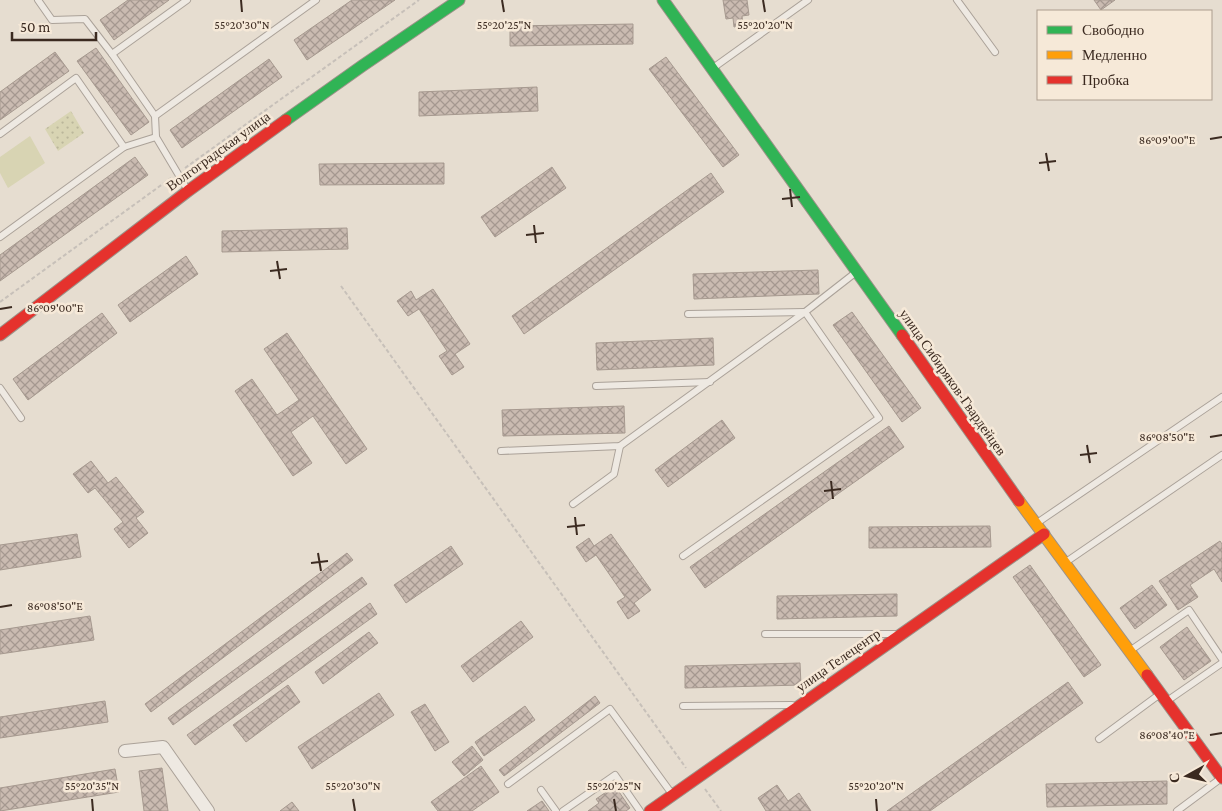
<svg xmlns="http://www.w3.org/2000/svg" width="1222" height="811" font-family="'Crimson Pro',serif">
	<defs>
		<pattern id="park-dots" width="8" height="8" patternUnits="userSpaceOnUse" patternTransform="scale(1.25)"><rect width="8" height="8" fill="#d8d4b3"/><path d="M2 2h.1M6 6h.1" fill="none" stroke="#bab69a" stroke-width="1.8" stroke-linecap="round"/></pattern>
		<pattern id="building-cross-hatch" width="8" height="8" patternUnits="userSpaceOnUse" patternTransform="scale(1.25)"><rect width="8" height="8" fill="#cabbb1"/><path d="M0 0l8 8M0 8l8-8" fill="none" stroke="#a59890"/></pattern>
	</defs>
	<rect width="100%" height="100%" fill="#e6ddd0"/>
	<polygon fill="url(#park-dots)" points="71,111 84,133 58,151 45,129"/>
	<polygon fill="#d8d4b3" points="30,136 45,163 8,188 0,173 0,157"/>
	<g fill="url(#building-cross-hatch)" stroke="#a6998f">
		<polygon points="128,0 169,0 114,40 100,20"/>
		<polygon points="352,0 395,0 307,60 294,40"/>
		<polygon points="723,0 747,0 749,15 742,16 743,25 734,27 733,18 726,19"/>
		<polygon points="1094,0 1115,0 1101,10"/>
		<polygon points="633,24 633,44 510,46 510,26"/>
		<polygon points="96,48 149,122 131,135 77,61"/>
		<polygon points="55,52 69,71 0,120 0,92"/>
		<polygon points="666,57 739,155 723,167 649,69"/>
		<polygon points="269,59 282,77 182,148 170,130"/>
		<polygon points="537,87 538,111 419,116 419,92"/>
		<polygon points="135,157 148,175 0,281 0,255"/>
		<polygon points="444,163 444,184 320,185 319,164"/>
		<polygon points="552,167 566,188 495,237 481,217"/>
		<polygon points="711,173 724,192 524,334 512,316"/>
		<polygon points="347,228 348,249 222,252 222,231"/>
		<polygon points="186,256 198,274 130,322 118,305"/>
		<polygon points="818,270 819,294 694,299 693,274"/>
		<polygon points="433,289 470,344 455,354 464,367 452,375 439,356 447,351 419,309 408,316 397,301 411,291 416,300"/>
		<polygon points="852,312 921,408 902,422 833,325"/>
		<polygon points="102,313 117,333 28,400 13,379"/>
		<polygon points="287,333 367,449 346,464 313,416 291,432 312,463 293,476 235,391 252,379 277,415 299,400 264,349"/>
		<polygon points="713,338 714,365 597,370 596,343"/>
		<polygon points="624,406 625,433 503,436 502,410"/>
		<polygon points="722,420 735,438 668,487 655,470"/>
		<polygon points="889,426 904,447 705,588 690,567"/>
		<polygon points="91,461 108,483 116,477 144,512 136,518 148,533 129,548 114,529 123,522 95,488 88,493 73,474"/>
		<polygon points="990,526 991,547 869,548 869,527"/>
		<polygon points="77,534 81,557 0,570 0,545"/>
		<polygon points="611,534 651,590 634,603 640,611 628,619 617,602 625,597 596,555 586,562 576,547 589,538 594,546"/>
		<polygon points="1220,541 1222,544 1222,582 1214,569 1190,585 1198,597 1178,610 1159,581"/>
		<polygon points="451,546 463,564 406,603 394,585"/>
		<polygon points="347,553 353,560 151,712 145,704"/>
		<polygon points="1030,565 1101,665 1084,677 1013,577"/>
		<polygon points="362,577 367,584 173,725 168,718"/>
		<polygon points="1152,585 1167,605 1135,629 1120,608"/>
		<polygon points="897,594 897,616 777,619 777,596"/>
		<polygon points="370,603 377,614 195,745 187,735"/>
		<polygon points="90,616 94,640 0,654 0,630"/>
		<polygon points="521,621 533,637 473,682 461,666"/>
		<polygon points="1187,627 1211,661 1184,680 1160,647"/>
		<polygon points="369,632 378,643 323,684 315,672"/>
		<polygon points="800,663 801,685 685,688 685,666"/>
		<polygon points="1068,682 1083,703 930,811 887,811"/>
		<polygon points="288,685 300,702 246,742 233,725"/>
		<polygon points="379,693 394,715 312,769 298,747"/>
		<polygon points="595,696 600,703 504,776 499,770"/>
		<polygon points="105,701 108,722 0,738 0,717"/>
		<polygon points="425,704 449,742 435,751 411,712"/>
		<polygon points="525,706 535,720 484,756 475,742"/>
		<polygon points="472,746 483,760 464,776 452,762"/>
		<polygon points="481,766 499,792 472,811 438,811 431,802"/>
		<polygon points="162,768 168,811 144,811 139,771"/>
		<polygon points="115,769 119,792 0,811 0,788"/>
		<polygon points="1167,781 1167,804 1047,807 1046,784"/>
		<polygon points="777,785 788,801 799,793 811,811 766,811 758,798"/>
		<polygon points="615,786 630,808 626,811 588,811 599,803 596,799"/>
		<polygon points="542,801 549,811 527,811"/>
		<polygon points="292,802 299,811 280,811"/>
	</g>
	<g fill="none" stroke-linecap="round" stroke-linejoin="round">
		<g stroke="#aba299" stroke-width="8">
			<g id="lane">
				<polyline points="38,0 52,20 85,19 112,54"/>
				<polyline points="187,0 112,54 155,116 156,137 187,189"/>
				<polyline points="957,0 995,52"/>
				<polyline points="713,68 808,0"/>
				<polyline points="155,116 316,0"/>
				<polyline points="0,134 76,78 124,147 156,137"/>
				<polyline points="0,237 124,147"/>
				<polyline points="596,386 710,382"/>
				<polyline points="0,388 21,418"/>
				<polyline points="501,451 620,446 805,312 855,273"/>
				<polyline points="573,504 614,474 620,446"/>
				<polyline points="1037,523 1222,397"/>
				<polyline points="683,556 879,418 805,312 688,314"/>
				<polyline points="1066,562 1222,455"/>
				<polyline points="765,634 894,634"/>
				<polyline points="1131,650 1189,610 1222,659"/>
				<polyline points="1167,701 1222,663"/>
				<polyline points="683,706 792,705"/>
				<polyline points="1099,739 1160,694"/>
				<polyline points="508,784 610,709 672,794"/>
				<polyline points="541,790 556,811"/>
				<polyline points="563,811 615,775 640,811"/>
				<polyline points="1177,811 1220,779"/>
			</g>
		</g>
		<g stroke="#aba299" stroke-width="14">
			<polyline id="street" points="125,751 163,747 208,811"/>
		</g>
		<g stroke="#9b9288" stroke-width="13">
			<g id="fast">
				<polyline points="663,0 902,335"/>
				<polyline points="286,120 362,66 459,0"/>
			</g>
		</g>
		<g stroke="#9b9288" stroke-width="13">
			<polyline id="slow" points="1019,501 1147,675"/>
		</g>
		<g stroke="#9b9288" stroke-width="13">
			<g id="jam">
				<polyline points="0,335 188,191 286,120"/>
				<polyline points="902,335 1019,501"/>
				<polyline points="1147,675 1222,778"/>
				<polyline points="650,811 1044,534"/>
			</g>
		</g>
		<g stroke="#c7c0b9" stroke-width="2" stroke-dasharray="4 2.5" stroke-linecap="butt">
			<polyline points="185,168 419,0"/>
			<polyline points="341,286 686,768"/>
			<polyline points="0,302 171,178"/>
			<polyline points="705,789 721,811"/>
		</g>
		<use href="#lane" stroke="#eee9e2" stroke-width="6"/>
		<use href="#street" stroke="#eee9e2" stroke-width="12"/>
		<use href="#fast" stroke="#30b455" stroke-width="11"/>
		<use href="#slow" stroke="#ff9f0a" stroke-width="11"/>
		<use href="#jam" stroke="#e5322d" stroke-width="11"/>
	</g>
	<path fill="none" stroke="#3b2a20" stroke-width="2" d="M241,0L242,12M502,0L504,12M763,0L765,12M1210,139L1222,137M1046,153L1049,171M1039,163L1056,161M790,189L792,207M782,199L800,197M534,225L536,243M526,235L544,233M277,261L280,279M270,271L287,269M0,309L12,307M1210,437L1222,435M1087,445L1090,463M1080,455L1097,453M831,481L833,499M824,491L841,489M575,517L577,535M567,527L585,525M318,553L321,571M311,563L328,561M0,607L12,605M1210,735L1222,733M92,799L93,811M353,799L355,811M614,799L616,811M876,799L877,811"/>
	<g text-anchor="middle" stroke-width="5" stroke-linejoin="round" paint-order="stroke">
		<g font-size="14" fill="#3b2a20" stroke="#f6e9d8">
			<text transform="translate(218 151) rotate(-36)" y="5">Волгоградская улица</text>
			<text transform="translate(953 382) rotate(55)" y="5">улица Сибиряков-Гвардейцев</text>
			<text transform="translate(838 660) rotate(-35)" y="5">улица Телецентр</text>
		</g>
	</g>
	<g font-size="12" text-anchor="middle" fill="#3b2a20" stroke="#f6e9d8" stroke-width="5" stroke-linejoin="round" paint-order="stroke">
		<text x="242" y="29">55°20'30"N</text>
		<text x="504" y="29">55°20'25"N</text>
		<text x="765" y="29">55°20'20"N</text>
		<text x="1167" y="144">86°09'00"E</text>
		<text x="55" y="312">86°09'00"E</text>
		<text x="1167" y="441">86°08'50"E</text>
		<text x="55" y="610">86°08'50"E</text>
		<text x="1167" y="739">86°08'40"E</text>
		<text x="92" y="790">55°20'35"N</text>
		<text x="353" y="790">55°20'30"N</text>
		<text x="614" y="790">55°20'25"N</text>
		<text x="876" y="790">55°20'20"N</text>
	</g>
	<rect x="1037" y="10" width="175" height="90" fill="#f6e9d8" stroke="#ab9d8e"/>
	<rect x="1047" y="26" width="25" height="8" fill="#30b455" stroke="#ab9d8e"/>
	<text x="1082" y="35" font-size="15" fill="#3b2a20">Свободно</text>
	<rect x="1047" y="51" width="25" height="8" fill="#ff9f0a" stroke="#ab9d8e"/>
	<text x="1082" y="60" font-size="15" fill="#3b2a20">Медленно</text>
	<rect x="1047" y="76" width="25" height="8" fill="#e5322d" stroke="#ab9d8e"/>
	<text x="1082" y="85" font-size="15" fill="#3b2a20">Пробка</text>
	<g transform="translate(1187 776) rotate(262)" stroke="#f6e9d8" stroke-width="4" paint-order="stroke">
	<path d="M0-4L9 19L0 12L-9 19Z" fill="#3b2a20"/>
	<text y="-8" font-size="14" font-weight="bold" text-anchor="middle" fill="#3b2a20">С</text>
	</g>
	<path d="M12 32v8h84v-8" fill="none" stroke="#3b2a20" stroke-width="2.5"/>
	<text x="20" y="32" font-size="15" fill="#3b2a20" stroke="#f6e9d8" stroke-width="4" paint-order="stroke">50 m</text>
</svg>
